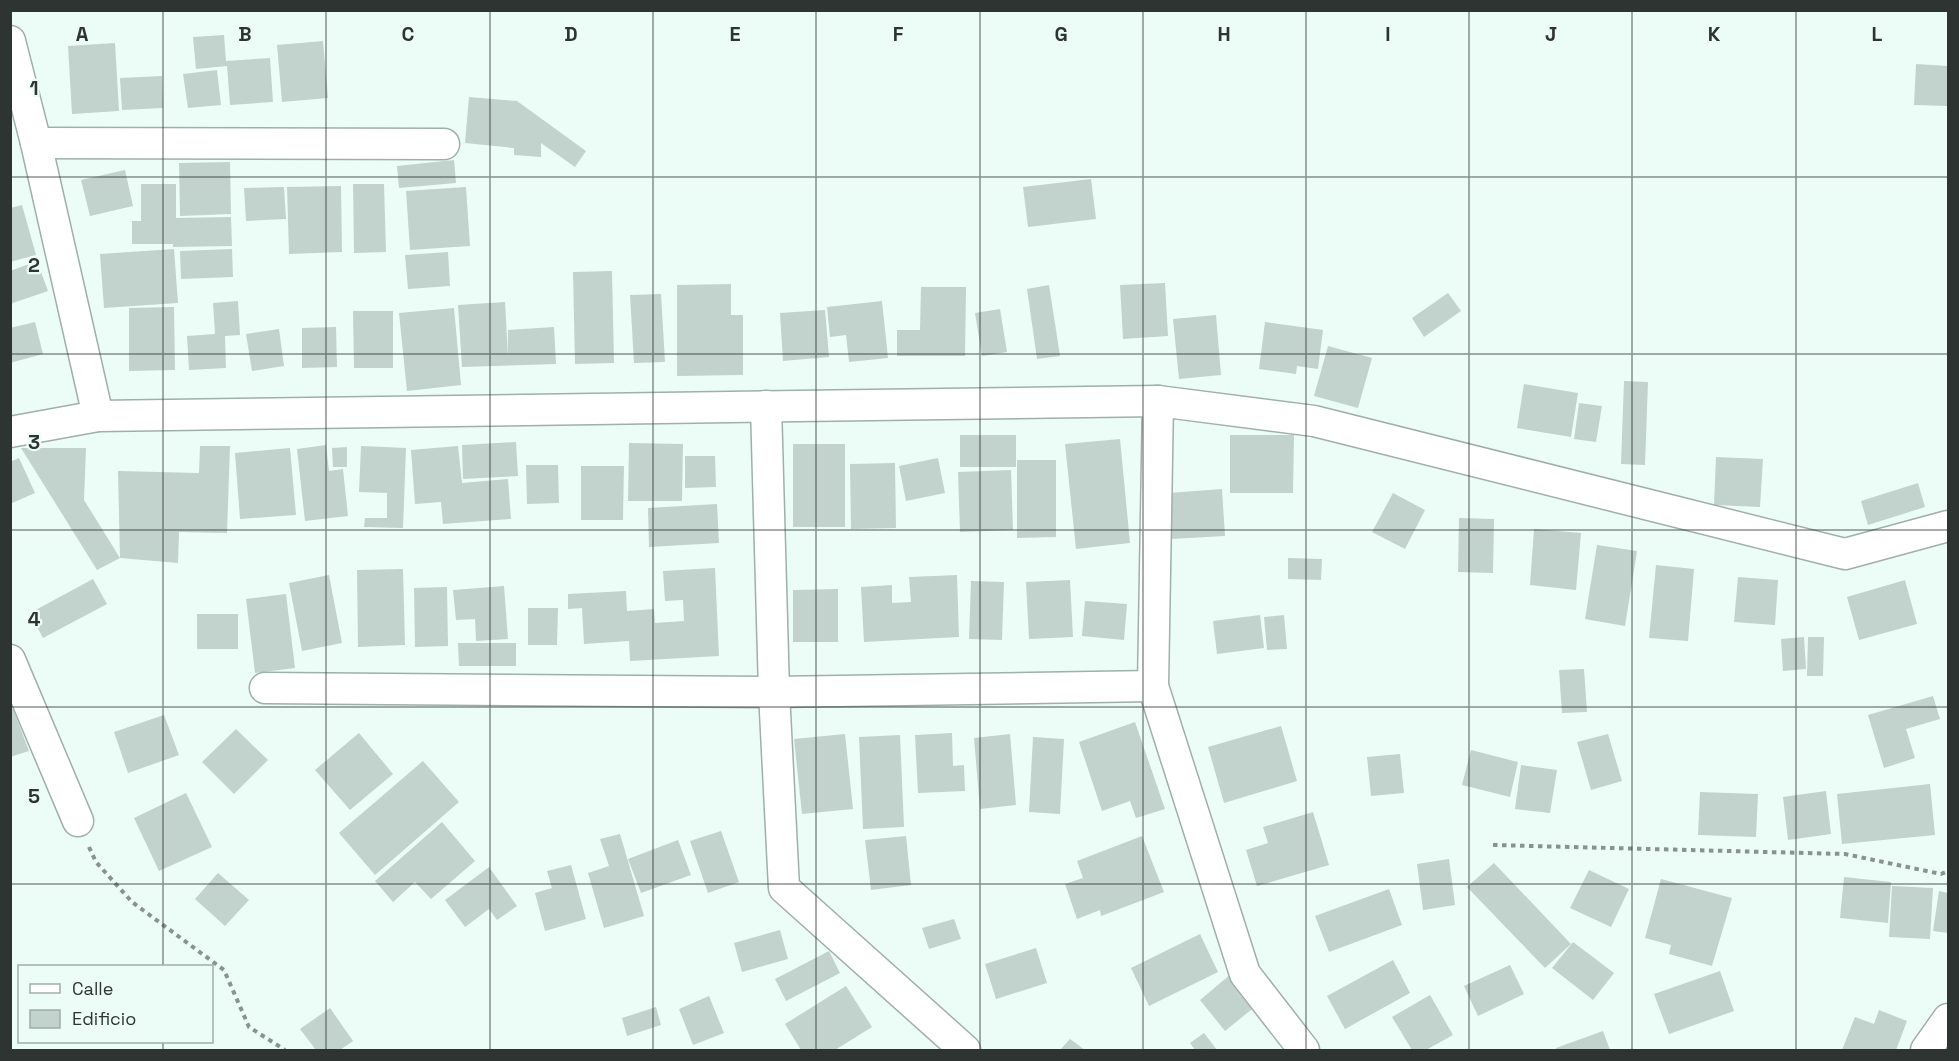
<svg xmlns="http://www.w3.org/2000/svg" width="1959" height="1061" font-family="'Space Grotesk',sans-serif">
	<rect width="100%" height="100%" fill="#ecfdf7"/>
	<g fill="#c2d2cd">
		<polygon points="224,35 226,61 270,58 273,102 230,105 227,66 196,69 193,37"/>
		<polygon points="323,41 328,98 282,102 277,45"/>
		<polygon points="115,43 119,111 72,114 68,46"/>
		<polygon points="1916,64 1948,66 1948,106 1914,105"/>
		<polygon points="217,70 221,105 188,108 183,74"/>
		<polygon points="162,76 163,108 122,110 120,78"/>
		<polygon points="469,97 517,101 586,151 575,167 541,143 541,157 514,155 514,148 465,143"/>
		<polygon points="454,160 456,183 399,188 397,166"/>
		<polygon points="230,162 231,214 180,216 179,163"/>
		<polygon points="125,170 133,206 90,216 81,180"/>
		<polygon points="1091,179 1096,219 1028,227 1023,187"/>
		<polygon points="141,184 176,184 176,218 231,217 232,246 173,247 173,244 132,244 132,221 141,221"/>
		<polygon points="353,184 384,184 386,252 354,253"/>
		<polygon points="341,186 342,252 289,254 287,187"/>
		<polygon points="284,187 286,219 246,221 244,188"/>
		<polygon points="466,187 470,246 410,250 406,191"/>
		<polygon points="22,205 36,255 10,262 10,208"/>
		<polygon points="174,249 178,303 104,308 100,254"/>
		<polygon points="232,249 233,277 181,279 180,251"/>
		<polygon points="448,252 450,286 408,289 405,255"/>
		<polygon points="37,261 48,291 10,304 10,271"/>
		<polygon points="612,271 614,363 575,364 573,272"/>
		<polygon points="1165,283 1168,336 1123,339 1120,285"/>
		<polygon points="731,284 731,315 743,315 743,375 677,376 677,285"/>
		<polygon points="1049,285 1060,356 1037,359 1027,289"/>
		<polygon points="921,287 966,287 965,356 897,356 897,330 920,330"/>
		<polygon points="1448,293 1461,311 1424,337 1412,318"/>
		<polygon points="661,294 665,362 634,363 630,295"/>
		<polygon points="238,301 240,335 225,336 226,368 189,370 187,336 215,334 213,303"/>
		<polygon points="882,301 888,358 849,362 846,335 830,337 827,307"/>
		<polygon points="505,302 508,356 508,330 554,327 556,364 462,367 458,305"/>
		<polygon points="174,307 175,370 129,371 129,308"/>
		<polygon points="454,308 461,385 407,391 399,313"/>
		<polygon points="1000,309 1007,352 982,356 975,313"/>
		<polygon points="825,310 829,357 783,361 780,313"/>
		<polygon points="353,311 393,311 393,368 354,368"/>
		<polygon points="1216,315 1221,375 1179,379 1173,319"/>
		<polygon points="35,322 43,354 10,363 10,328"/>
		<polygon points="1265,322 1323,330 1318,369 1297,366 1296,374 1259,369"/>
		<polygon points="336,327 337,367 302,368 302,328"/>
		<polygon points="279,329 284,366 252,371 246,334"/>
		<polygon points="1328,346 1372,358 1358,408 1314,396"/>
		<polygon points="1624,381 1648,382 1645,465 1621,464"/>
		<polygon points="1524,384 1578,393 1571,437 1517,428"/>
		<polygon points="1579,403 1602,406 1596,442 1574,439"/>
		<rect x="960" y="435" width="56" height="32"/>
		<polygon points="1230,435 1294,435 1293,493 1230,493"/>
		<polygon points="1120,439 1130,543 1076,549 1065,444"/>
		<polygon points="516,442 518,476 463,479 462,445"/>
		<polygon points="629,443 683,444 682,501 628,501"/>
		<rect x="793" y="444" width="52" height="83"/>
		<polygon points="326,445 329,471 343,469 348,516 305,521 297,449"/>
		<polygon points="200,446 230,446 227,533 179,532 178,563 120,558 118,471 199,473"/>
		<polygon points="361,446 406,448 403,528 364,527 365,518 387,518 387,493 359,492"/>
		<polygon points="458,446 462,483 508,479 511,519 443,524 441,502 415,504 411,450"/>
		<polygon points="347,447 347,467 333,467 332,448"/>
		<polygon points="21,448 86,448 84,500 120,558 97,570"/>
		<polygon points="290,448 296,515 240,519 235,453"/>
		<polygon points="685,456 715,456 716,487 685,488"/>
		<polygon points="1716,457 1763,459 1760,507 1714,505"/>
		<polygon points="19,458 35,493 10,504 10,462"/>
		<polygon points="938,458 945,493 906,501 899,466"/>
		<polygon points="1017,460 1056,460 1056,537 1017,538"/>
		<polygon points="895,463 896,528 851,529 850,464"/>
		<polygon points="526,465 558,465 559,503 527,504"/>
		<polygon points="581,466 624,466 623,520 581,520"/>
		<polygon points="1011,470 1013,530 960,532 958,472"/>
		<polygon points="1918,483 1925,507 1868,525 1861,501"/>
		<polygon points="1222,489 1225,536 1171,539 1168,493"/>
		<polygon points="1393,493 1425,510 1405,549 1372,532"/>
		<polygon points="717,504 719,543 649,547 648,508"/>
		<polygon points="1459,518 1494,519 1493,573 1458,572"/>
		<polygon points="1534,529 1581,533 1576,590 1530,585"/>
		<polygon points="1597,545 1637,551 1625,626 1585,619"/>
		<polygon points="1288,558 1322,559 1321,580 1288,579"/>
		<polygon points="1656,565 1694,569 1688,641 1649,638"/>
		<polygon points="715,568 719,656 630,661 629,641 584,644 582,608 568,609 568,594 626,591 627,611 654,609 655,623 684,621 683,600 665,601 663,571"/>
		<polygon points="403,569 405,645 358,647 357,570"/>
		<polygon points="329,575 342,643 302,651 289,583"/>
		<polygon points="957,575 959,637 864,642 861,587 892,585 892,603 911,602 909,577"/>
		<polygon points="1738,577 1778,580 1775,625 1734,622"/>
		<polygon points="93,579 107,604 43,638 30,613"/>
		<polygon points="1070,580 1073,637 1029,639 1026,582"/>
		<polygon points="1905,580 1917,624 1859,640 1847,597"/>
		<polygon points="971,581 1004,582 1002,640 969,639"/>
		<polygon points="504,586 508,639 476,641 475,619 456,620 453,590"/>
		<polygon points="447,587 448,646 415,647 414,588"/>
		<polygon points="838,589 838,642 793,642 793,590"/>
		<polygon points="286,594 295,668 255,673 246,599"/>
		<polygon points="1085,601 1127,604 1124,640 1082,636"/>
		<polygon points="528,608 558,608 557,645 528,645"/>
		<rect x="197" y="614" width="41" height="35"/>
		<polygon points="1260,615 1264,648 1217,654 1213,621"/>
		<polygon points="1284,615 1287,649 1267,650 1264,617"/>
		<polygon points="1804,637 1806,669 1783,671 1781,639"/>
		<polygon points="1808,637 1824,637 1823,676 1807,676"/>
		<polygon points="458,643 516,643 516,666 459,666"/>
		<polygon points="1584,669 1587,712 1562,713 1559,670"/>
		<polygon points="1933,696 1940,719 1906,729 1915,758 1884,768 1868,715"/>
		<polygon points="13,709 29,751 10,757 10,710"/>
		<polygon points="164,715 179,755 128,773 114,732"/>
		<polygon points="1135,722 1165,809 1136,818 1130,801 1102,811 1079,742"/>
		<polygon points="1281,726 1297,781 1224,803 1208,747"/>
		<polygon points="236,729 268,760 234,794 202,762"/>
		<polygon points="359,733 393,774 350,810 315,770"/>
		<polygon points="952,733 953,766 964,765 965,791 918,793 915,735"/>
		<polygon points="845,734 853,809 802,814 794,739"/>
		<polygon points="1010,734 1016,805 980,809 974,738"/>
		<polygon points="1608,734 1622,781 1591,790 1577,742"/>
		<polygon points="900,735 904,827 863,829 859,737"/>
		<polygon points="1033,737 1064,739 1060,814 1029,812"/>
		<polygon points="1471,750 1518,762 1510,797 1462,785"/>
		<polygon points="1400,754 1404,793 1371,796 1367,757"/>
		<polygon points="423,761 459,802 375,875 339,833"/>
		<polygon points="1521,765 1557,770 1550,813 1515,809"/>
		<polygon points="1930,784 1935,835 1842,844 1837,794"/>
		<polygon points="1826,791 1831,834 1788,840 1783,797"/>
		<polygon points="1700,792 1758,794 1756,837 1698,835"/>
		<polygon points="186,793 212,847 159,871 134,818"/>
		<polygon points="1313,812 1329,865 1257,886 1246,850 1268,843 1263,827"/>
		<polygon points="442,822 475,861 431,899 415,882 393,902 375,881"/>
		<polygon points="721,831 739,882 708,893 690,841"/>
		<polygon points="620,834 644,916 604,928 588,873 609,866 600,839"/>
		<polygon points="906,836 911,885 871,890 865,840"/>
		<polygon points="1142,836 1164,892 1101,916 1100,910 1077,919 1065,884 1083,878 1077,861"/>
		<polygon points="678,840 691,875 641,893 628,859"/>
		<polygon points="1449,859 1455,905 1423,910 1417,864"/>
		<polygon points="1494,863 1571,944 1545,968 1467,887"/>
		<polygon points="571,865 586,919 545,931 535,893 552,888 547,871"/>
		<polygon points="489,867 517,906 497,920 489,909 465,927 445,900"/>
		<polygon points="1589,870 1629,889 1611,927 1570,908"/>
		<polygon points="218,873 249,900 225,926 195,899"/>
		<polygon points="1844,877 1891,882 1888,923 1840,918"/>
		<polygon points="1661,879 1732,898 1712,966 1669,954 1671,945 1645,938"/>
		<polygon points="1892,886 1933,888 1930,939 1889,937"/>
		<polygon points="1389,889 1402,925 1329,952 1315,916"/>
		<polygon points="1939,891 1948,893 1948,933 1933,931"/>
		<polygon points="954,919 961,939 929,949 922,928"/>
		<polygon points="780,930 788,959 742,972 734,943"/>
		<polygon points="1200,934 1218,972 1149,1006 1131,968"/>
		<polygon points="1573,942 1614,973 1593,1000 1552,968"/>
		<polygon points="1036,948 1047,983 996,999 985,964"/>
		<polygon points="829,951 840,973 786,1001 775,979"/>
		<polygon points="1393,960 1410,993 1345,1029 1327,996"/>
		<polygon points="1510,965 1524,994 1478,1016 1464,986"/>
		<polygon points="1720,971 1734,1011 1669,1034 1654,994"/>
		<polygon points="1231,974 1257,1005 1225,1031 1200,1000"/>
		<polygon points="846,986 872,1027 835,1050 801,1050 785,1024"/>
		<polygon points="1430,995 1453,1035 1426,1050 1412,1050 1392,1017"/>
		<polygon points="709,996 724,1033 693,1045 679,1009"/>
		<polygon points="656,1007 661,1025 627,1036 622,1018"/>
		<polygon points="330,1008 353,1041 340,1050 316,1050 300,1029"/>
		<polygon points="1879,1010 1907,1021 1896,1050 1842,1050 1855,1017 1874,1024"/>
		<polygon points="1603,1031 1610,1050 1556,1050 1556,1048"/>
		<polygon points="1204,1033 1217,1050 1195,1050 1190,1043"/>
		<polygon points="1070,1039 1085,1050 1060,1050"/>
	</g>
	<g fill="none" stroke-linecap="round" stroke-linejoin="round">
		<g stroke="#9fafa9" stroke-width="33">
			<g id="street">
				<polyline points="10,41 36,143 98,416"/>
				<polyline points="36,143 444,144"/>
				<polyline points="1158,401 1153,686 1245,974 1304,1050"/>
				<polyline points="766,406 774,692 784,888 965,1050"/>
				<polyline points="10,432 98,416 1158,401 1314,421 1845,554 1948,526"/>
				<polyline points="10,660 78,821"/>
				<polyline points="265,688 774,692 1153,686"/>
				<polyline points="1926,1050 1948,1019"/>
			</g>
		</g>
		<g stroke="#88938f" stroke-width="4" stroke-dasharray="4.5 4.5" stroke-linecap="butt">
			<polyline points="1493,845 1845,854 1941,874 1948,871"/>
			<polyline points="89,847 96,862 132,902 224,970 249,1027 285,1050"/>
		</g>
		<use href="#street" stroke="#fff" stroke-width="30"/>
	</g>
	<path fill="none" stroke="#2e3432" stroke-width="1.5" stroke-opacity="0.55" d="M163,10V966M326,10V1050M490,10V1050M653,10V1050M816,10V1050M980,10V1050M1143,10V1050M1306,10V1050M1469,10V1050M1632,10V1050M1796,10V1050M10,177H1948M10,354H1948M10,530H1948M10,707H1948M10,884H1948M163,1042V1050"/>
	<g font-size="20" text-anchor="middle" font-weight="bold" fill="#2e3432" stroke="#ecfdf7" stroke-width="4.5" stroke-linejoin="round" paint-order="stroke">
		<text x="82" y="41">A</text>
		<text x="245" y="41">B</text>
		<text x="408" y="41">C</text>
		<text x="571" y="41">D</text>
		<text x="735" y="41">E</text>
		<text x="898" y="41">F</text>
		<text x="1061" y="41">G</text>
		<text x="1224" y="41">H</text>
		<text x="1388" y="41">I</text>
		<text x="1551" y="41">J</text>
		<text x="1714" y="41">K</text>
		<text x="1877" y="41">L</text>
		<text x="34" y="95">1</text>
		<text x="34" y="272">2</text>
		<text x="34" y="449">3</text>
		<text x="34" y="626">4</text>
		<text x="34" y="803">5</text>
	</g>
	<rect width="1959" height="1061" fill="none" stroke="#2e3432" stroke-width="24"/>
	<rect x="18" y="965" width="195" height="78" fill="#ecfdf7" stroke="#a0ada8" stroke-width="1.5"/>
	<rect x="30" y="984" width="30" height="9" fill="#ffffff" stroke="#a0ada8" stroke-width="1.5"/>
	<text x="72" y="995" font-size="18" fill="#2e3432">Calle</text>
	<rect x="30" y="1010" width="30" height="18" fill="#c2d2cd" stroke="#a0ada8" stroke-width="1.5"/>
	<text x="72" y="1025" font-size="18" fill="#2e3432">Edificio</text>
</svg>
